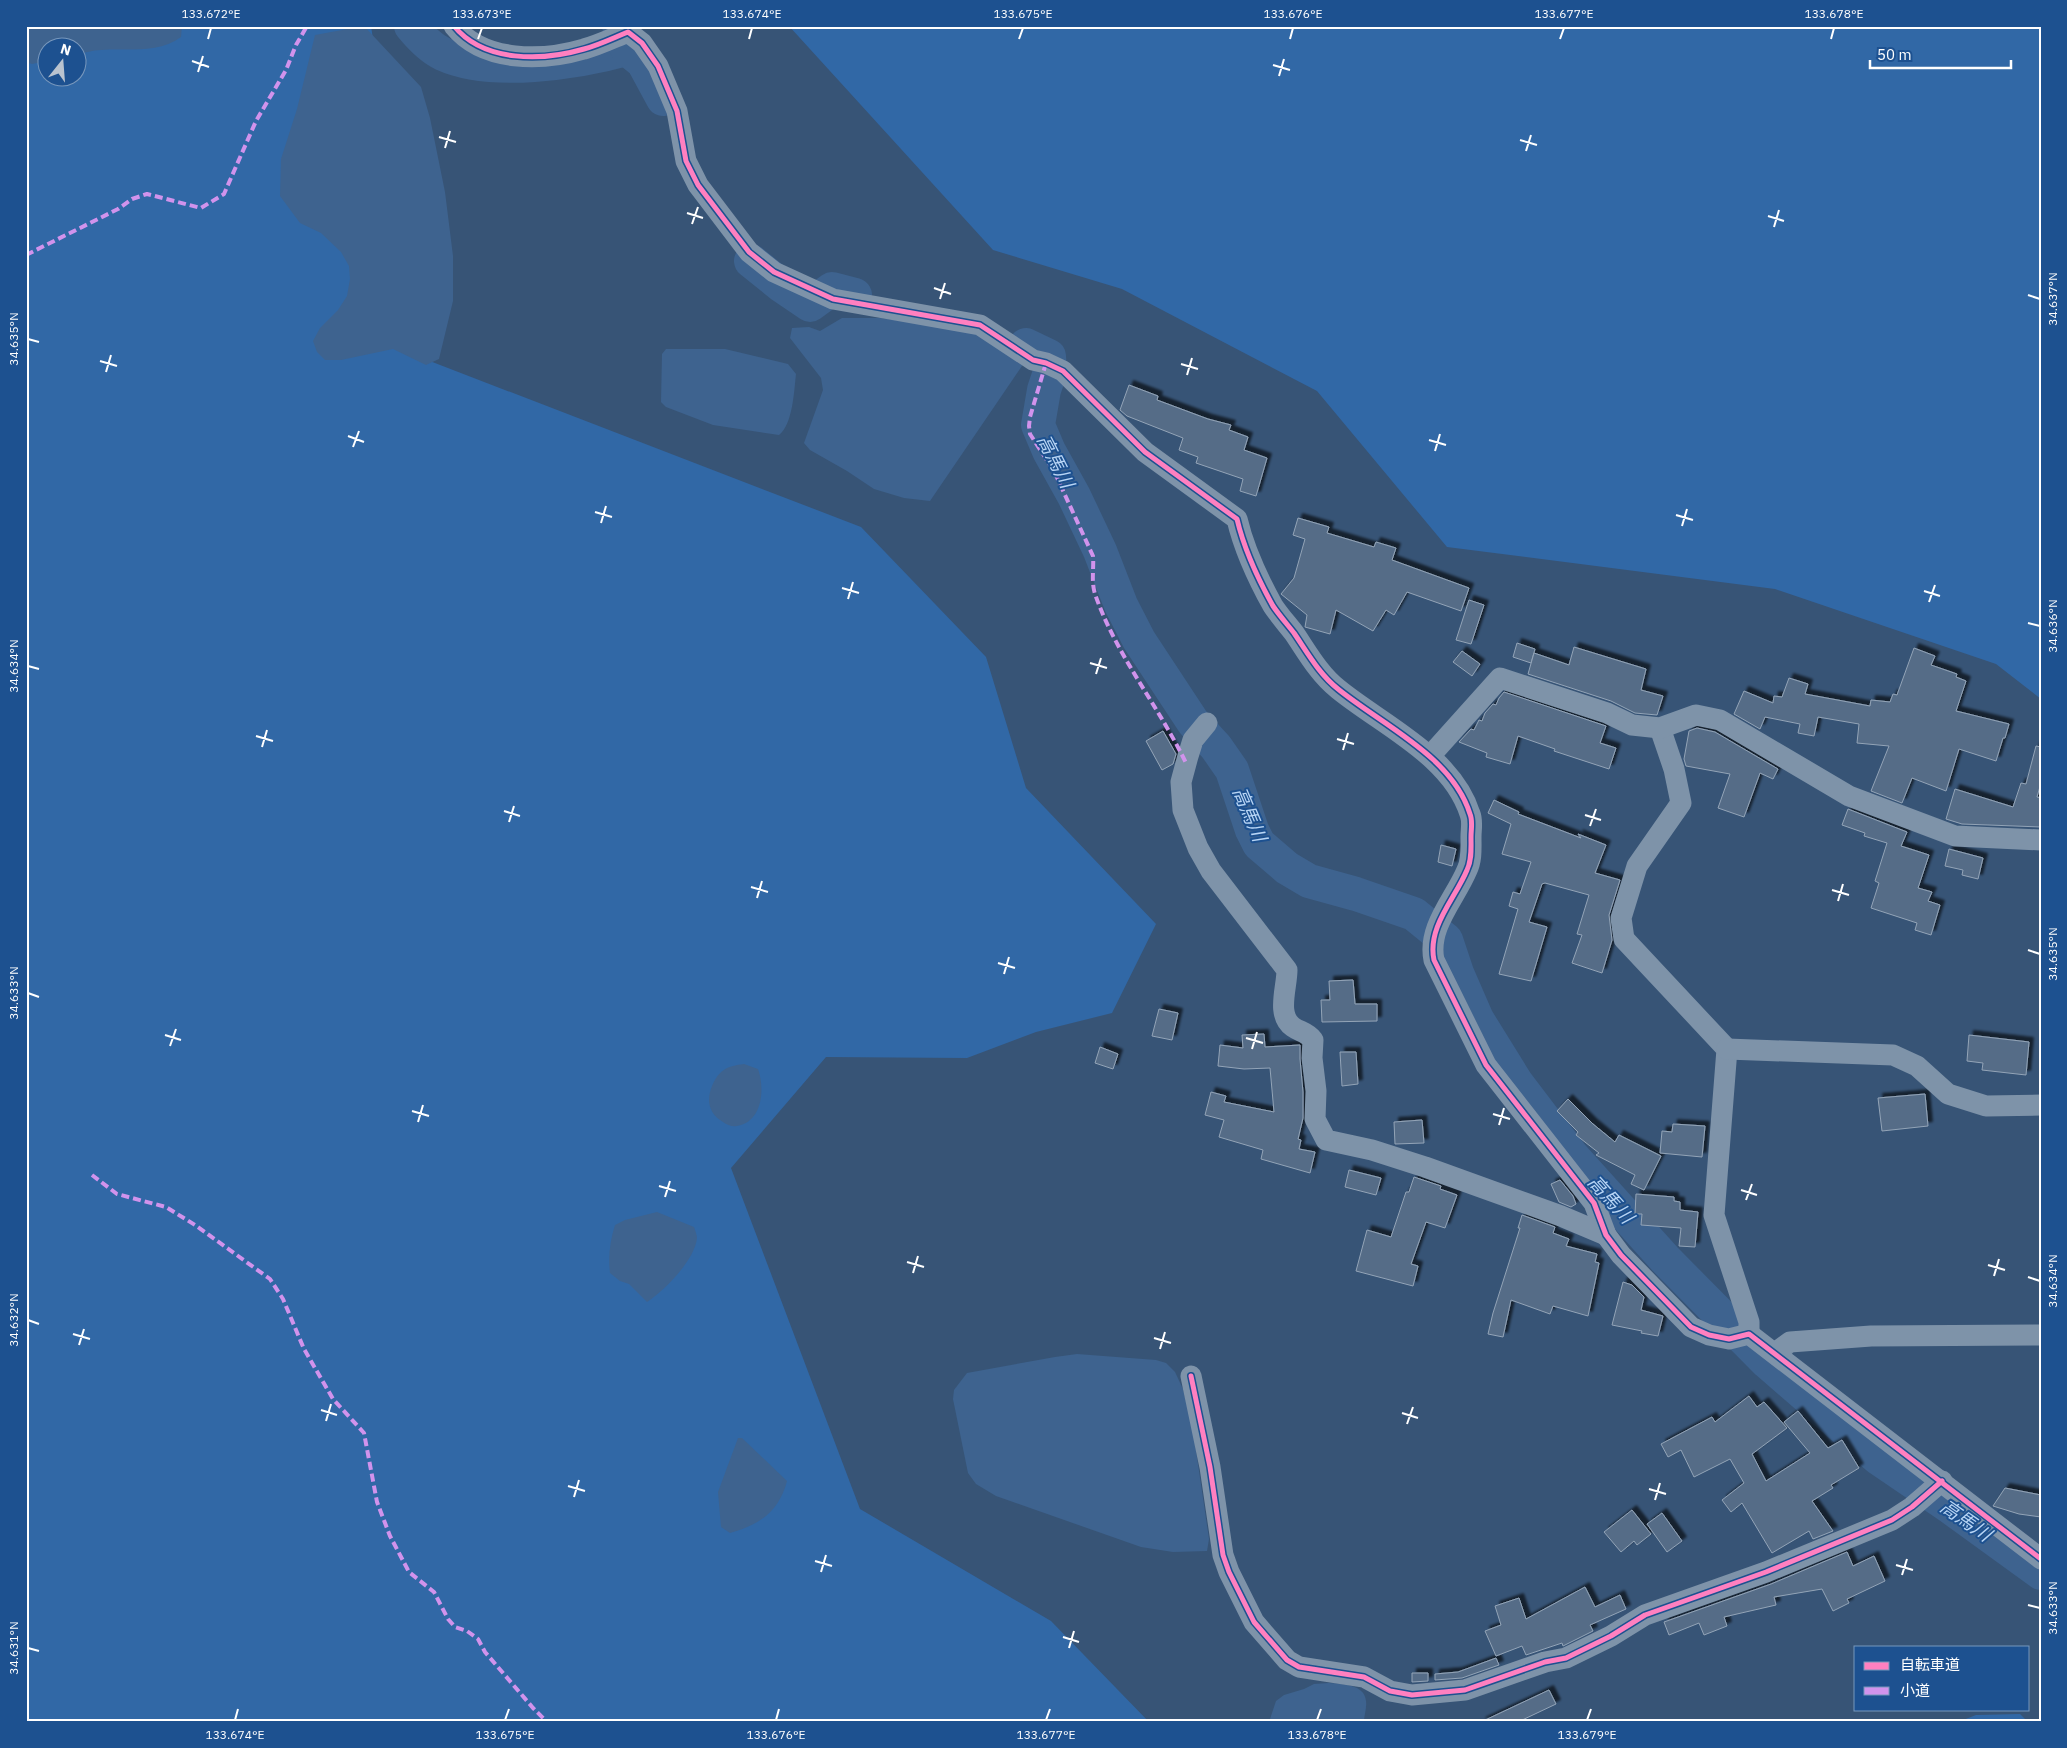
<svg xmlns="http://www.w3.org/2000/svg" width="2067" height="1748" font-family="'IBM Plex Sans','Noto Sans JP',sans-serif">
	<defs>
		<filter id="shadow"><feDropShadow dx="4.5" dy="-4.5" stdDeviation="1" flood-color="#0009"/></filter>
	</defs>
	<rect width="100%" height="100%" fill="#375476"/>
	<g fill="#3168a6" fill-rule="evenodd">
		<path d="M26,26H371L422,358L861,527L986,657L1026,788L1156,924L1112,1013L1036,1032L967,1058L826,1057L731,1168L860,1509L1051,1621L1149,1722H26ZM48,48H78V78H48Z"/>
		<polygon points="789,26 2041,26 2041,699 1996,664 1775,589 1447,547 1317,391 1122,289 993,250"/>
		<polygon points="2020,1714 2028,1722 1958,1722 1976,1715"/>
	</g>
	<g fill="#3e638f">
		<path d="M26,26H182L181,37C158,54 127,48 101,50C93,50 85,53 78,54V48H48L47,61L32,64L26,62Z"/>
		<polygon points="364,26 421,87 430,118 445,192 453,256 453,301 439,359 426,365 393,349 341,360 325,360 317,352 313,341 320,328 338,310 347,296 350,279 349,266 341,252 321,233 300,223 280,196 281,159 297,109 315,35"/>
		<polygon points="842,318 880,318 970,330 1024,363 930,501 904,498 874,489 847,471 810,450 804,443 823,390 821,378 790,338 792,328 809,327 820,331"/>
		<path d="M666,349H725L788,364L796,374C794,391 793,424 779,435L713,425L666,407L661,402L662,354Z"/>
		<path d="M744,1064L758,1069C765,1088 763,1122 737,1126C732,1127 727,1125 723,1122C709,1114 706,1101 712,1086C719,1070 727,1066 744,1064Z"/>
		<path d="M657,1212L694,1227C695,1230 697,1235 697,1238C695,1260 664,1291 647,1302L629,1284L620,1281L610,1273C608,1256 610,1241 615,1225L625,1220Z"/>
		<polygon points="1077,1354 1156,1360 1166,1363 1175,1372 1183,1389 1193,1430 1209,1539 1207,1551 1173,1552 1141,1547 996,1496 976,1484 968,1473 953,1399 954,1390 967,1373 1055,1357"/>
		<path d="M738,1438H742L787,1481C779,1512 759,1525 730,1533L721,1527L718,1492Z"/>
		<path d="M1329,1683C1341,1684 1365,1684 1366,1701C1367,1708 1364,1715 1364,1722H1269L1276,1701L1284,1695L1304,1689L1314,1684Z"/>
	</g>
	<g fill="none" stroke-linecap="round" stroke-linejoin="round">
		<g stroke="#3e638f" stroke-width="34">
			<path d="M411,26C420,37 430,48 443,54C491,76 577,63 627,49"/>
			<polyline points="619,26 627,49 643,62 663,99"/>
			<polyline points="751,261 782,286 810,305 832,289 855,295"/>
			<polyline points="1026,345 1049,356 1050,372 1044,390 1038,425 1049,451 1074,496 1100,551 1121,605 1139,640 1193,722 1216,747 1232,770 1252,830 1259,844 1287,868 1309,881 1356,894 1414,914 1446,940 1457,973 1477,1019 1516,1082 1573,1157 1665,1259 1767,1362 1878,1458 1950,1507 2041,1573"/>
		</g>
	</g>
	<g fill="#556c87" stroke="#93a4b7" filter="url(#shadow)">
		<polygon points="1129,385 1158,396 1157,400 1208,419 1231,425 1229,430 1248,437 1244,450 1267,458 1256,496 1240,491 1243,479 1196,463 1198,457 1179,450 1183,438 1127,416 1120,410"/>
		<polygon points="1298,518 1329,527 1327,533 1374,547 1376,542 1396,548 1392,560 1469,588 1461,611 1407,592 1394,615 1386,610 1373,631 1336,610 1330,634 1305,627 1307,615 1281,594 1294,578 1305,539 1293,535"/>
		<polygon points="1469,600 1484,605 1471,644 1456,640"/>
		<polygon points="1517,643 1535,649 1531,663 1513,657"/>
		<polygon points="1574,647 1646,669 1641,690 1663,696 1657,715 1635,713 1611,701 1528,674 1534,653 1569,665"/>
		<polygon points="1914,648 1935,656 1931,665 1957,674 1956,677 1966,681 1956,711 2009,724 2005,738 2003,738 1996,761 1959,749 1946,791 1912,778 1902,803 1871,791 1889,746 1857,743 1859,724 1818,717 1814,736 1798,733 1800,724 1765,717 1760,729 1734,714 1744,691 1773,703 1774,696 1782,697 1789,678 1808,684 1805,694 1870,706 1871,700 1890,702 1893,694 1897,695"/>
		<polygon points="1462,651 1480,664 1472,676 1453,662"/>
		<polygon points="1504,692 1606,726 1600,743 1616,748 1609,769 1554,751 1555,749 1518,736 1510,764 1486,757 1487,753 1459,742 1471,729 1474,730 1479,720 1482,721 1485,713 1493,704 1496,705 1499,698"/>
		<polygon points="1697,728 1715,732 1778,769 1773,779 1760,773 1744,817 1718,808 1730,774 1686,766 1684,759 1689,731"/>
		<polygon points="1163,731 1176,754 1173,764 1162,770 1146,741"/>
		<polygon points="2036,746 2041,747 2041,783 2037,797 2041,798 2041,827 1962,824 1946,819 1955,789 2013,807 2021,783 2026,784"/>
		<polygon points="1494,800 1519,812 1518,814 1581,838 1578,834 1606,845 1595,873 1620,880 1609,915 1612,940 1602,973 1572,963 1582,935 1577,934 1589,895 1545,883 1542,884 1529,922 1547,927 1531,981 1499,974 1518,909 1509,906 1513,892 1520,894 1531,862 1502,854 1511,824 1488,813"/>
		<polygon points="1848,809 1907,832 1901,846 1929,855 1918,888 1932,892 1928,901 1940,905 1931,935 1915,930 1917,923 1871,908 1879,883 1875,881 1887,843 1864,836 1865,833 1842,825"/>
		<polygon points="1441,845 1456,849 1452,866 1438,862"/>
		<polygon points="1949,849 1983,858 1978,879 1962,875 1963,870 1945,866"/>
		<polygon points="1353,980 1355,1004 1377,1004 1377,1021 1322,1022 1321,1000 1330,1000 1329,981"/>
		<polygon points="1159,1009 1178,1013 1172,1040 1152,1036"/>
		<polygon points="1264,1034 1265,1047 1300,1045 1300,1059 1303,1092 1303,1118 1298,1139 1301,1140 1299,1149 1315,1152 1310,1173 1261,1159 1263,1150 1219,1137 1224,1120 1205,1115 1211,1092 1226,1096 1224,1102 1274,1112 1270,1068 1244,1069 1218,1066 1220,1045 1243,1048 1242,1035"/>
		<polygon points="1969,1035 2029,1042 2026,1075 1982,1070 1983,1063 1967,1061"/>
		<polygon points="1100,1047 1118,1054 1113,1069 1095,1063"/>
		<polygon points="1340,1052 1356,1052 1358,1084 1342,1086"/>
		<polygon points="1925,1094 1928,1126 1882,1131 1878,1098"/>
		<polygon points="1568,1099 1593,1124 1615,1142 1619,1135 1661,1156 1644,1190 1631,1184 1635,1175 1596,1155 1599,1153 1576,1135 1578,1132 1557,1111"/>
		<polygon points="1422,1120 1424,1143 1395,1144 1394,1122"/>
		<polygon points="1673,1124 1705,1126 1702,1157 1660,1153 1662,1131 1672,1132"/>
		<polygon points="1349,1170 1381,1178 1376,1195 1345,1187"/>
		<polygon points="1414,1177 1441,1186 1440,1189 1457,1195 1445,1228 1426,1222 1411,1264 1418,1266 1413,1286 1356,1271 1367,1230 1391,1237 1406,1192 1409,1192"/>
		<polygon points="1560,1180 1573,1196 1576,1204 1571,1207 1559,1202 1551,1184"/>
		<polygon points="1636,1194 1674,1197 1674,1201 1680,1202 1680,1210 1698,1212 1695,1247 1679,1246 1681,1228 1641,1225 1642,1214 1635,1214"/>
		<polygon points="1522,1215 1555,1227 1553,1233 1569,1239 1566,1246 1597,1254 1595,1262 1599,1263 1588,1316 1553,1306 1550,1314 1511,1300 1503,1337 1488,1334 1493,1313 1520,1228 1518,1228"/>
		<polygon points="1623,1282 1632,1285 1644,1297 1641,1310 1663,1316 1658,1336 1641,1333 1642,1331 1612,1325"/>
		<polygon points="1749,1396 1757,1407 1764,1402 1787,1428 1752,1454 1766,1481 1810,1453 1784,1422 1798,1411 1828,1448 1842,1440 1859,1468 1831,1485 1833,1488 1812,1501 1833,1531 1813,1539 1809,1531 1772,1553 1742,1503 1731,1512 1722,1500 1744,1483 1730,1459 1694,1477 1681,1450 1668,1457 1661,1444 1712,1417 1715,1422"/>
		<polygon points="2005,1488 2041,1495 2041,1517 2019,1514 1993,1506"/>
		<polygon points="1632,1510 1651,1534 1637,1545 1634,1541 1621,1552 1604,1532"/>
		<polygon points="1662,1513 1682,1541 1667,1552 1647,1524"/>
		<polygon points="1847,1552 1853,1566 1874,1556 1885,1581 1847,1599 1849,1603 1833,1611 1822,1589 1774,1597 1776,1605 1724,1617 1727,1626 1704,1635 1699,1623 1669,1635 1664,1622 1771,1584"/>
		<polygon points="1585,1587 1595,1607 1620,1595 1626,1609 1590,1625 1593,1631 1563,1646 1562,1643 1526,1655 1522,1646 1496,1656 1485,1631 1501,1625 1495,1606 1519,1598 1526,1619"/>
		<polygon points="1496,1658 1499,1665 1462,1678 1435,1680 1435,1674 1458,1672"/>
		<polygon points="1412,1673 1428,1673 1428,1681 1412,1682"/>
		<polygon points="1549,1690 1556,1704 1518,1722 1481,1722"/>
	</g>
	<g fill="none" stroke-linecap="round" stroke-linejoin="round">
		<g stroke="#7e93a9" stroke-width="21">
			<path d="M454,26C484,63 543,61 584,49C599,45 613,38 628,32L642,43L658,66L677,111L686,161L698,185L749,252L774,272L833,299L980,325L1033,360L1046,363L1063,371L1145,452L1237,519C1244,549 1258,579 1273,606C1279,615 1287,624 1294,633C1307,652 1319,674 1338,689C1382,725 1452,756 1470,814C1473,821 1471,829 1471,837C1471,848 1472,860 1467,870C1455,899 1427,927 1434,960L1486,1065L1594,1203L1606,1235L1621,1255L1691,1327L1709,1335L1729,1339L1749,1334L2041,1559"/>
			<path d="M1207,723L1193,740L1188,756L1181,782L1183,810L1198,848L1211,871L1287,970C1287,988 1276,1015 1293,1027C1300,1032 1307,1032 1313,1040L1312,1058L1316,1091L1315,1119L1326,1140L1372,1150L1425,1167L1561,1216L1606,1235"/>
			<polyline points="1660,728 1674,769 1681,803 1637,866 1621,918 1624,939 1727,1049 1714,1215 1749,1322 1749,1334"/>
			<polyline points="1430,756 1500,678 1607,713 1632,725 1660,728 1696,715 1720,720 1849,796 1955,836 2041,840"/>
			<polyline points="1727,1049 1893,1055 1917,1066 1948,1094 1986,1106 2041,1105"/>
			<polyline points="1775,1353 1790,1342 1871,1336 2041,1335"/>
			<polyline points="1191,1376 1210,1467 1223,1555 1229,1572 1254,1622 1287,1660 1299,1667 1364,1677 1390,1691 1412,1695 1465,1690 1545,1662 1566,1658 1611,1636 1645,1615 1766,1572 1892,1520 1912,1507 1942,1481"/>
		</g>
		<g stroke="#d193ec" stroke-width="4" stroke-dasharray="8 4" stroke-linecap="butt">
			<polyline points="26,255 118,209 132,199 147,194 201,208 224,194 256,121 286,70 296,45 307,26"/>
			<path d="M1046,363L1030,417L1029,426L1030,434L1054,471L1093,556C1094,569 1091,581 1095,594C1116,655 1158,705 1186,763"/>
			<polyline points="92,1175 117,1194 166,1207 195,1225 270,1279 283,1299 304,1349 333,1399 364,1433 377,1502 390,1536 409,1572 434,1592 448,1619 455,1627 467,1631 478,1639 485,1652 533,1708 547,1722"/>
		</g>
		<g stroke="#1d5190" stroke-width="8">
			<g id="cycleway">
				<path d="M454,26C484,63 543,61 584,49C599,45 613,38 628,32L642,43L658,66L677,111L686,161L698,185L749,252L774,272L833,299L980,325L1033,360L1046,363L1063,371L1145,452L1237,519C1244,549 1258,579 1273,606C1279,615 1287,624 1294,633C1307,652 1319,674 1338,689C1382,725 1452,756 1470,814C1473,821 1471,829 1471,837C1471,848 1472,860 1467,870C1455,899 1427,927 1434,960L1486,1065L1594,1203L1606,1235L1621,1255L1691,1327L1709,1335L1729,1339L1749,1334L2041,1559"/>
				<polyline points="1191,1376 1210,1467 1223,1555 1229,1572 1254,1622 1287,1660 1299,1667 1364,1677 1390,1691 1412,1695 1465,1690 1545,1662 1566,1658 1611,1636 1645,1615 1766,1572 1892,1520 1912,1507 1942,1481"/>
			</g>
		</g>
		<use href="#cycleway" stroke="#ff80c0" stroke-width="5"/>
	</g>
	<path fill="none" stroke="#fff" stroke-width="2" d="M208,39L211,28M478,39L482,28M749,39L752,28M1019,39L1023,28M1290,39L1293,28M1560,39L1564,28M1831,39L1834,28M192,61L209,67M1273,65L1290,70M198,72L203,56M1279,76L1284,59M439,137L456,142M1520,140L1537,145M445,148L450,131M1526,151L1531,135M687,213L703,218M1768,216L1784,221M692,224L698,207M1774,227L1779,210M934,288L951,294M2028,295L2040,299M940,299L945,283M28,339L39,342M100,361L117,366M1181,364L1198,369M106,372L111,355M1187,375L1192,358M348,436L364,442M1429,440L1446,445M353,447L359,431M1435,451L1440,434M595,512L612,517M1676,515L1693,520M601,523L606,506M1682,526L1687,509M842,588L859,593M1924,591L1940,596M848,599L853,582M1929,602L1935,585M2028,623L2040,626M1090,663L1107,668M28,666L39,669M1096,674L1101,658M256,736L273,741M1337,739L1354,744M262,747L267,730M1343,750L1348,733M504,811L520,816M1585,815L1601,820M509,822L514,806M1590,826L1596,809M751,887L768,892M1832,890L1849,895M757,898L762,881M1838,901L1843,884M2028,950L2040,954M998,963L1015,968M1004,974L1009,957M28,993L39,997M165,1035L181,1040M1246,1038L1263,1043M170,1046L176,1029M1252,1049L1257,1032M412,1111L429,1116M1493,1114L1510,1119M418,1122L423,1105M1499,1125L1504,1108M659,1186L676,1191M1741,1190L1757,1195M665,1197L670,1181M1746,1200L1752,1184M907,1262L924,1267M1988,1265L2005,1270M913,1273L918,1256M1994,1276L1999,1259M2028,1277L2040,1281M28,1320L39,1324M73,1334L90,1339M1154,1338L1171,1343M79,1345L84,1329M1160,1349L1165,1332M321,1410L337,1415M1402,1413L1418,1418M326,1421L331,1404M1407,1424L1413,1407M568,1486L585,1491M1649,1489L1666,1494M574,1497L579,1480M1655,1500L1660,1483M815,1561L832,1566M1896,1565L1913,1570M821,1572L826,1555M1902,1575L1907,1559M2028,1605L2040,1608M1063,1637L1079,1642M28,1648L39,1651M1069,1648L1074,1631M235,1720L238,1709M505,1720L509,1709M776,1720L779,1709M1046,1720L1050,1709M1317,1720L1321,1709M1587,1720L1591,1709"/>
	<g text-anchor="middle" stroke-width="4" stroke-linejoin="round" paint-order="stroke">
		<g font-size="19" font-style="italic" fill="#b8d5f5" stroke="#1d5190">
			<text transform="translate(1056 461) rotate(63)" y="7">高馬川</text>
			<text transform="translate(1250 814) rotate(67)" y="7">高馬川</text>
			<text transform="translate(1611 1199) rotate(48)" y="7">高馬川</text>
			<text transform="translate(1966 1520) rotate(35)" y="7">高馬川</text>
		</g>
	</g>
	<rect width="2067" height="1748" fill="none" stroke="#1d5190" stroke-width="55"/>
	<rect x="1854" y="1646" width="175" height="65" fill="#1d5190" stroke="#7797bc"/>
	<rect x="1864" y="1662" width="25" height="8" fill="#ff80c0" stroke="#7797bc"/>
	<text x="1900" y="1670" font-size="15" fill="#ffffff">自転車道</text>
	<rect x="1864" y="1687" width="25" height="8" fill="#d193ec" stroke="#7797bc"/>
	<text x="1900" y="1696" font-size="15" fill="#ffffff">小道</text>
	<g transform="translate(62 62) rotate(17)"><circle r="24" fill="#1d5190" stroke="#7797bc"/>
	<path d="M0-4L9 19L0 12L-9 19Z" fill="#b9c3cf"/>
	<text y="-8" font-size="14" font-weight="bold" text-anchor="middle" fill="#ffffff">N</text>
	</g>
	<path d="M1870 60v8h141v-8" fill="none" stroke="#ffffff" stroke-width="2.5"/>
	<text x="1877" y="60" font-size="15" fill="#ffffff" stroke="#1d5190" stroke-width="4" paint-order="stroke">50 m</text>
	<rect x="28" y="28" width="2012" height="1692" fill="none" stroke="#fff" stroke-width="2"/>
	<g font-size="12" text-anchor="middle" fill="#fff">
		<text x="211" y="18">133.672°E</text>
		<text x="482" y="18">133.673°E</text>
		<text x="752" y="18">133.674°E</text>
		<text x="1023" y="18">133.675°E</text>
		<text x="1293" y="18">133.676°E</text>
		<text x="1564" y="18">133.677°E</text>
		<text x="1834" y="18">133.678°E</text>
		<text transform="translate(2053 299) rotate(-90)" y="4">34.637°N</text>
		<text transform="translate(14 339) rotate(-90)" y="4">34.635°N</text>
		<text transform="translate(2053 626) rotate(-90)" y="4">34.636°N</text>
		<text transform="translate(14 666) rotate(-90)" y="4">34.634°N</text>
		<text transform="translate(2053 954) rotate(-90)" y="4">34.635°N</text>
		<text transform="translate(14 993) rotate(-90)" y="4">34.633°N</text>
		<text transform="translate(2053 1281) rotate(-90)" y="4">34.634°N</text>
		<text transform="translate(14 1320) rotate(-90)" y="4">34.632°N</text>
		<text transform="translate(2053 1608) rotate(-90)" y="4">34.633°N</text>
		<text transform="translate(14 1648) rotate(-90)" y="4">34.631°N</text>
		<text x="235" y="1739">133.674°E</text>
		<text x="505" y="1739">133.675°E</text>
		<text x="776" y="1739">133.676°E</text>
		<text x="1046" y="1739">133.677°E</text>
		<text x="1317" y="1739">133.678°E</text>
		<text x="1587" y="1739">133.679°E</text>
	</g>
</svg>
